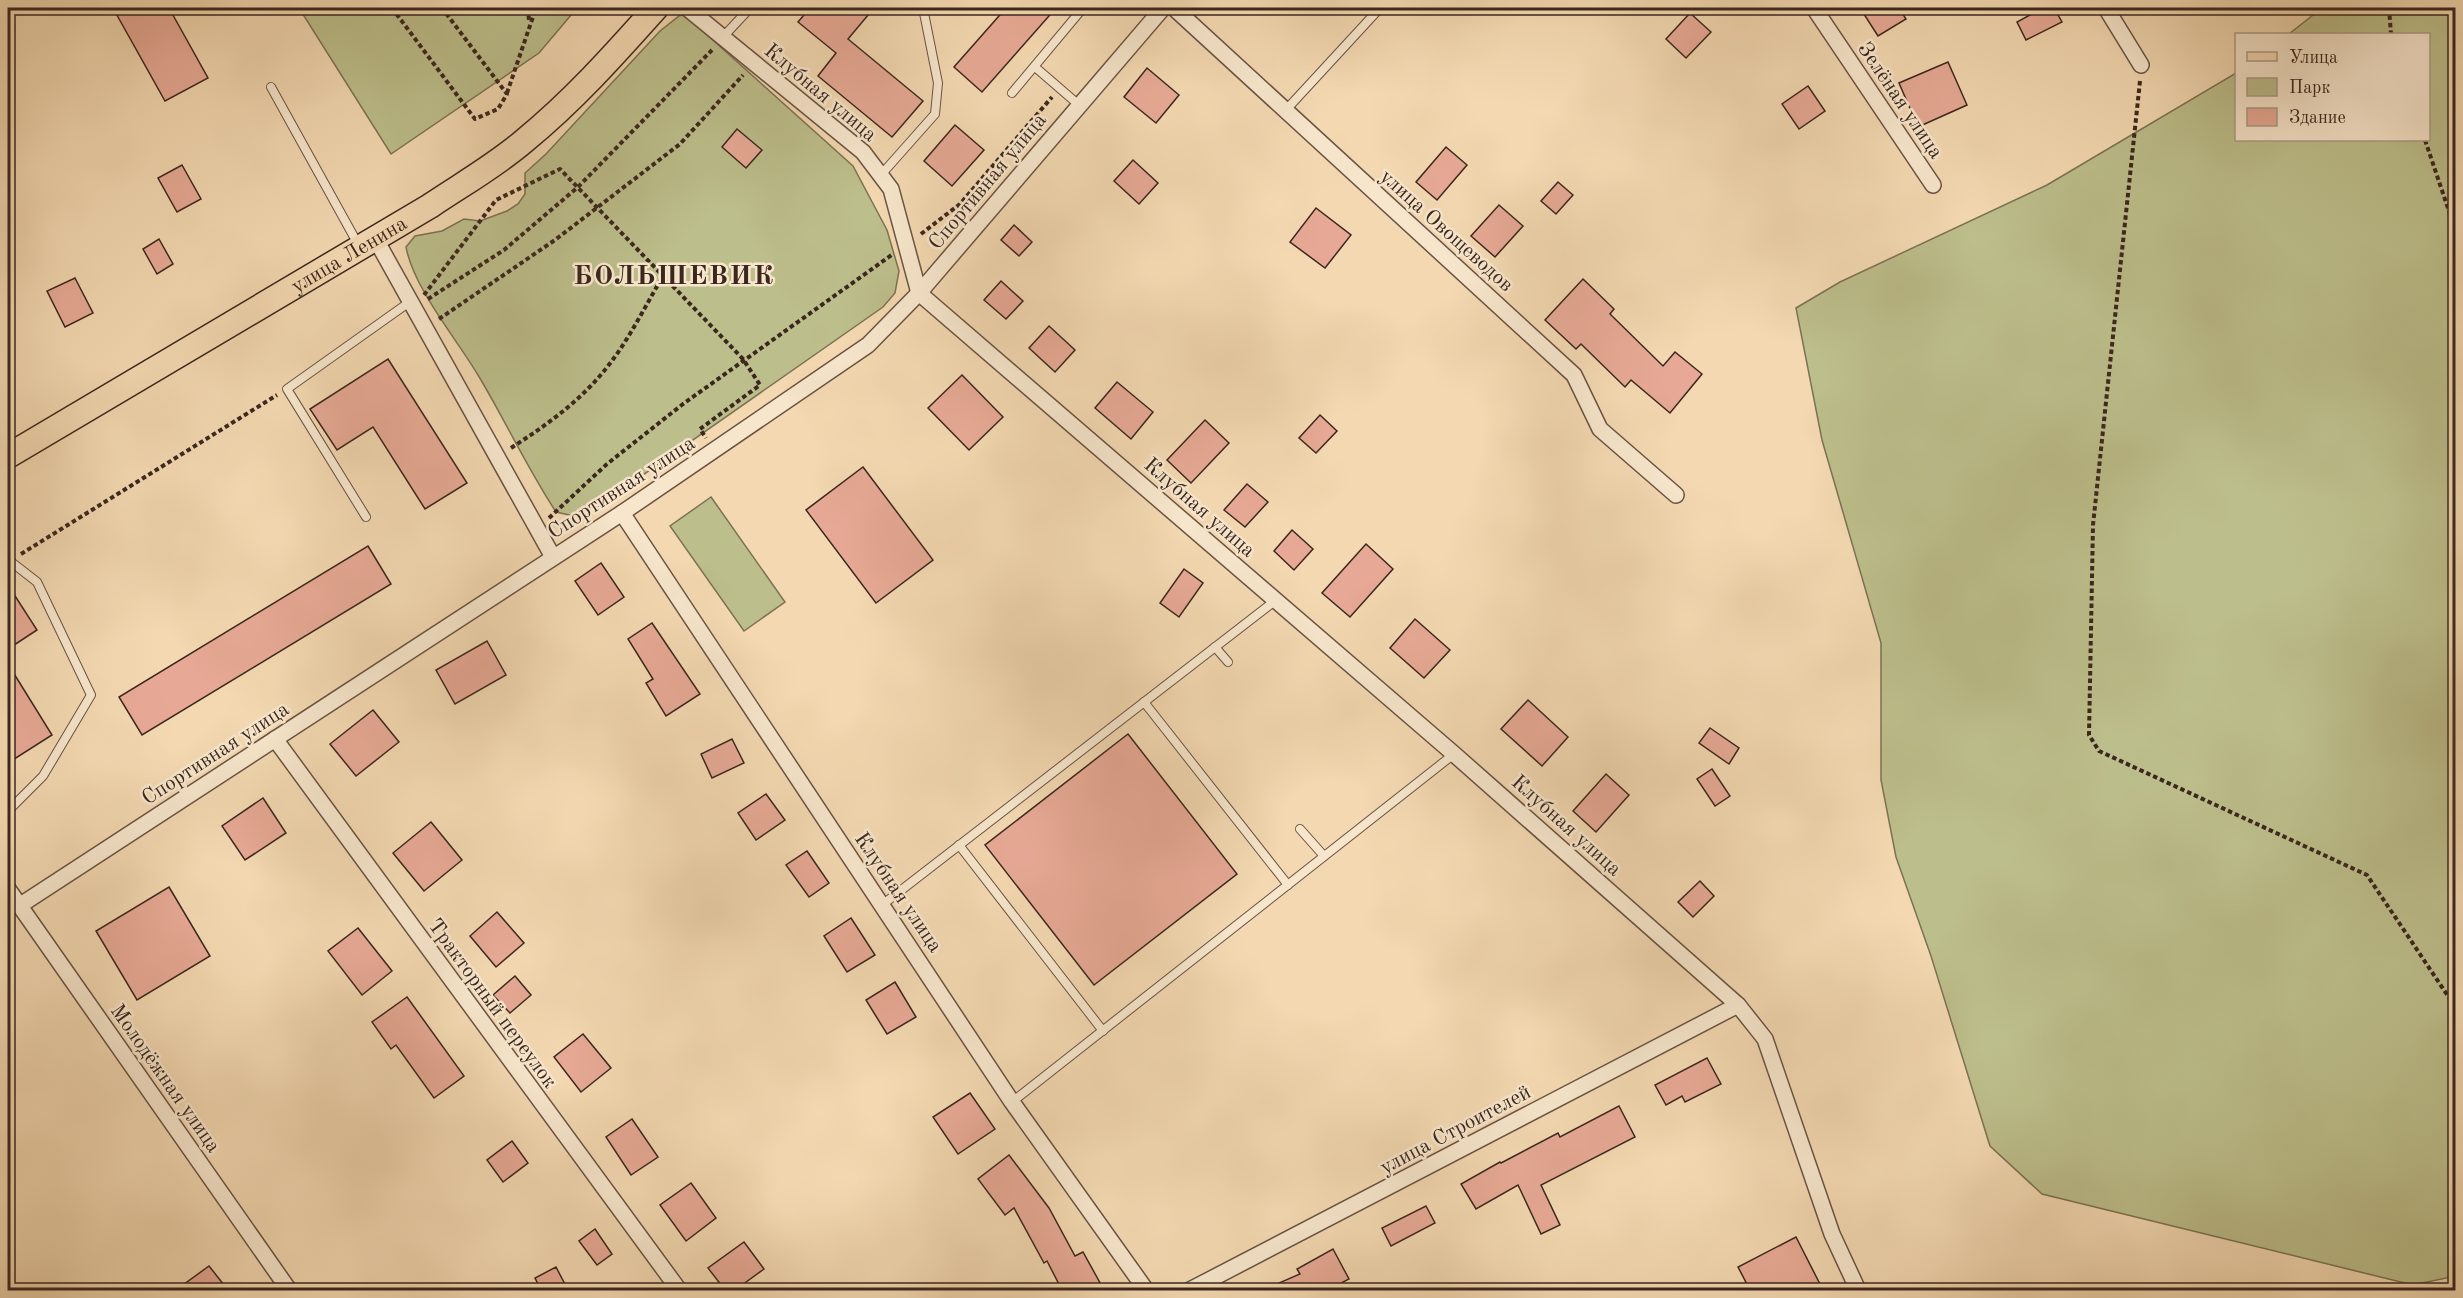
<svg xmlns="http://www.w3.org/2000/svg" width="2463" height="1298" font-family="'Old Standard TT',serif">
	<rect width="100%" height="100%" fill="#f3d8b1"/>
	<filter id="stains"><feTurbulence type="fractalNoise" baseFrequency=".00333" numOctaves="4"/><feColorMatrix values="0 0 0 0 .2 0 0 0 0 .09 0 0 0 0 .02 0 0 0 .5 -.17"/></filter>
	<radialGradient id="worn" r=".72"><stop offset=".6" stop-color="#630" stop-opacity="0"/><stop offset="1" stop-color="#630" stop-opacity=".3"/></radialGradient>
	<g fill="#bcbe8b" stroke="#7c7254" stroke-width="1.5">
		<polygon points="299,8 577,8 539,53 391,154"/>
		<polygon points="2322,8 2455,8 2456,1276 2413,1285 2042,1194 1990,1146 1931,956 1896,857 1881,780 1881,643 1822,440 1796,308 1840,282 2047,185 2236,73 2236,140 2428,140 2428,34 2289,34"/>
		<path d="M684,14L853,166L887,230L899,271L895,293L883,307L597,507L578,517L556,512C527,468 505,420 478,375C456,338 414,289 406,247L415,236L442,231L464,219L480,221L507,211L518,204L525,194V173L546,154L660,31L679,16Z"/>
		<polygon points="711,497 785,602 744,631 670,526"/>
	</g>
	<g fill="#e7a995" stroke="#3b271e" stroke-width="1.5">
		<polygon points="113,8 169,8 208,78 165,101"/>
		<polygon points="810,8 874,8 848,39 923,101 892,137 818,76 836,53 798,22"/>
		<polygon points="1006,8 1056,8 982,92 954,67"/>
		<polygon points="1860,8 1899,8 1906,19 1878,36"/>
		<polygon points="2026,8 2054,8 2062,22 2026,40 2017,22 2030,15"/>
		<polygon points="1690,13 1711,32 1686,58 1666,39"/>
		<polygon points="1948,62 1967,105 1918,127 1899,83"/>
		<polygon points="1147,68 1179,95 1156,123 1124,97"/>
		<polygon points="1808,86 1825,111 1799,129 1782,104"/>
		<polygon points="955,125 984,150 952,186 924,161"/>
		<polygon points="737,129 762,150 746,168 722,147"/>
		<polygon points="1446,147 1467,165 1437,200 1416,182"/>
		<polygon points="1133,160 1158,183 1139,204 1114,181"/>
		<polygon points="182,165 201,199 177,212 158,178"/>
		<polygon points="1558,182 1573,195 1556,214 1541,201"/>
		<polygon points="1499,205 1523,226 1495,257 1471,236"/>
		<polygon points="1316,208 1351,235 1325,268 1290,242"/>
		<polygon points="1014,225 1032,242 1019,256 1001,240"/>
		<polygon points="159,239 173,264 157,274 143,249"/>
		<polygon points="75,278 93,313 65,327 47,291"/>
		<polygon points="1583,279 1614,309 1610,314 1663,366 1675,352 1702,374 1670,413 1631,380 1625,387 1581,344 1576,349 1545,320"/>
		<polygon points="1001,281 1023,301 1006,319 984,300"/>
		<polygon points="1049,326 1075,350 1055,372 1029,348"/>
		<polygon points="388,359 467,483 425,509 373,427 337,450 310,409"/>
		<polygon points="962,375 1003,417 969,450 928,408"/>
		<polygon points="1117,382 1153,412 1131,439 1095,408"/>
		<polygon points="1320,415 1337,431 1316,453 1299,438"/>
		<polygon points="1205,420 1229,443 1191,483 1167,460"/>
		<polygon points="863,467 933,560 876,603 806,510"/>
		<polygon points="1247,484 1268,502 1245,527 1224,510"/>
		<polygon points="1292,530 1313,549 1294,570 1274,551"/>
		<polygon points="1366,544 1393,569 1350,617 1322,593"/>
		<polygon points="368,546 391,584 142,735 119,697"/>
		<polygon points="601,563 624,597 598,615 575,581"/>
		<polygon points="1184,569 1203,583 1179,617 1160,603"/>
		<polygon points="8,585 37,630 8,649"/>
		<polygon points="1415,619 1450,650 1424,678 1390,648"/>
		<polygon points="652,623 700,694 666,716 646,683 653,679 628,639"/>
		<polygon points="487,641 506,675 455,704 436,670"/>
		<polygon points="8,664 52,735 8,763"/>
		<polygon points="1528,700 1568,737 1542,766 1501,729"/>
		<polygon points="373,710 399,742 356,776 330,744"/>
		<polygon points="1710,728 1739,748 1729,764 1699,743"/>
		<polygon points="1128,734 1237,874 1094,985 985,845"/>
		<polygon points="732,739 744,763 712,778 701,754"/>
		<polygon points="1712,769 1730,796 1715,806 1697,779"/>
		<polygon points="1606,774 1629,795 1596,832 1573,811"/>
		<polygon points="766,794 785,820 756,840 738,813"/>
		<polygon points="263,798 286,833 245,860 222,826"/>
		<polygon points="431,822 462,860 424,891 393,853"/>
		<polygon points="807,851 829,883 809,897 786,865"/>
		<polygon points="1700,881 1714,896 1693,917 1678,902"/>
		<polygon points="169,887 210,956 137,1000 96,931"/>
		<polygon points="497,912 524,943 496,967 470,936"/>
		<polygon points="851,918 875,955 847,972 824,936"/>
		<polygon points="358,928 392,971 362,995 328,951"/>
		<polygon points="515,976 531,995 510,1013 493,995"/>
		<polygon points="895,982 916,1017 887,1034 866,1000"/>
		<polygon points="407,997 464,1076 434,1098 396,1045 391,1049 372,1022"/>
		<polygon points="583,1034 611,1068 581,1092 554,1057"/>
		<polygon points="1707,1058 1721,1084 1685,1102 1682,1096 1666,1105 1655,1085"/>
		<polygon points="970,1093 995,1129 958,1154 933,1117"/>
		<polygon points="1619,1106 1635,1137 1541,1185 1560,1225 1541,1234 1518,1185 1476,1209 1461,1184 1500,1162 1501,1163 1558,1133 1560,1137"/>
		<polygon points="632,1119 658,1157 631,1175 606,1137"/>
		<polygon points="512,1141 528,1163 503,1182 487,1160"/>
		<polygon points="1009,1155 1049,1208 1075,1256 1083,1252 1104,1290 1062,1290 1047,1261 1044,1263 1014,1208 1005,1215 978,1179"/>
		<polygon points="691,1183 716,1218 686,1241 660,1205"/>
		<polygon points="1426,1206 1435,1223 1391,1246 1382,1228"/>
		<polygon points="595,1229 612,1254 597,1265 579,1241"/>
		<polygon points="1796,1237 1823,1290 1750,1290 1738,1267"/>
		<polygon points="744,1242 764,1269 735,1290 725,1290 708,1268"/>
		<polygon points="1333,1249 1349,1279 1328,1290 1263,1290 1300,1274 1297,1269"/>
		<polygon points="209,1266 228,1290 176,1290"/>
		<polygon points="556,1267 568,1290 541,1290 535,1278"/>
	</g>
	<g fill="none" stroke-linecap="round" stroke-linejoin="round">
		<g stroke="#695343" stroke-width="10">
			<g id="lane">
				<polyline points="723,37 750,8"/>
				<polyline points="1035,67 1079,105"/>
				<polyline points="271,87 359,246"/>
				<polyline points="1012,93 1083,8"/>
				<polyline points="1285,111 1380,8"/>
				<polyline points="880,176 935,114 938,83 923,8"/>
				<polyline points="366,517 287,389 411,301"/>
				<polyline points="8,562 10,561 37,582 91,695 43,776 8,811"/>
				<polyline points="1215,647 1228,662"/>
				<polyline points="1144,702 1288,885"/>
				<polyline points="1300,829 1324,856"/>
				<polyline points="959,845 1103,1031"/>
				<polyline points="882,905 1276,600"/>
				<polyline points="1012,1102 1454,754"/>
			</g>
		</g>
		<g stroke="#695343" stroke-width="18">
			<g id="street">
				<polyline points="687,8 863,152 891,189 919,293 1454,754 1738,1005 1765,1039 1832,1234 1858,1290"/>
				<polyline points="1174,8 1574,375 1600,429 1676,495"/>
				<polyline points="1814,8 1933,185"/>
				<polyline points="2106,8 2141,65"/>
				<polyline points="375,238 553,557"/>
				<polyline points="622,513 1012,1102 1146,1290"/>
				<polyline points="275,739 679,1290"/>
				<polyline points="8,889 289,1290"/>
				<polyline points="19,906 622,513 868,345 919,293 1163,8"/>
				<polyline points="1190,1290 1738,1005"/>
			</g>
		</g>
		<g stroke="#3b271e" stroke-width="27">
			<g id="primary">
				<path id="s1" d="M8,456L430,206C461,185 495,166 524,141C573,101 614,55 656,8"/>
			</g>
		</g>
		<g stroke="#3b271e" stroke-width="4" stroke-dasharray="4.5 3" stroke-linecap="butt">
			<polyline points="392,8 475,119 498,109 507,94 442,8"/>
			<polyline points="528,8 529,21"/>
			<polyline points="2389,8 2391,34"/>
			<polyline points="2140,81 2093,525 2089,735 2099,751 2367,875 2456,1008"/>
			<polyline points="507,93 536,8"/>
			<polyline points="2425,140 2456,232"/>
			<polyline points="921,234 960,204 1052,97"/>
			<polyline points="424,295 496,200 560,169 743,359 760,385 700,429 706,438"/>
			<polyline points="428,299 504,250 578,187 712,50"/>
			<polyline points="439,319 555,240 680,144 743,75"/>
			<path d="M511,448C545,426 578,403 604,371C628,342 644,308 663,276"/>
			<polyline points="549,518 607,464 683,404 893,254"/>
			<polyline points="21,554 277,395"/>
		</g>
		<use href="#lane" stroke="#f7e6cc" stroke-width="8"/>
		<use href="#street" stroke="#f7e6cc" stroke-width="15"/>
		<use href="#primary" stroke="#f3d8b1" stroke-width="24"/>
	</g>
	<g text-anchor="middle" stroke-width="5" stroke-linejoin="round" paint-order="stroke">
		<g font-size="21" fill="#3b271e" stroke="#f7e6cc">
			<text transform="translate(821 92) rotate(40)" y="7">Клубная улица</text>
			<text transform="translate(1901 100) rotate(56)" y="7">Зелёная улица</text>
			<text transform="translate(987 181) rotate(-50)" y="7">Спортивная улица</text>
			<text transform="translate(1447 230) rotate(42)" y="7">улица Овощеводов</text>
			<text dy="7" stroke="none"><textPath href="#s1" startOffset="396">улица Ленина</textPath></text>
			<text transform="translate(621 487) rotate(-33)" y="7">Спортивная улица</text>
			<text transform="translate(1200 507) rotate(41)" y="7">Клубная улица</text>
			<text transform="translate(215 753) rotate(-33)" y="7">Спортивная улица</text>
			<text transform="translate(1567 825) rotate(42)" y="7">Клубная улица</text>
			<text transform="translate(899 892) rotate(56)" y="7">Клубная улица</text>
			<text transform="translate(493 1003) rotate(54)" y="7">Тракторный переулок</text>
			<text transform="translate(166 1078) rotate(55)" y="7">Молодёжная улица</text>
			<text transform="translate(1455 1129) rotate(-28)" y="7">улица Строителей</text>
		</g>
		<g font-size="27" font-weight="bold" letter-spacing="1.5" fill="#3b271e" stroke="#f7e6cc">
			<text x="674" y="284">БОЛЬШЕВИК</text>
		</g>
	</g>
	<rect width="2463" height="1298" fill="none" stroke="#f3d8b1" stroke-width="30"/>
	<rect x="9" y="9" width="2445" height="1280" fill="none" stroke="#3b271e" stroke-width="3"/>
	<rect x="15" y="15" width="2433" height="1268" fill="none" stroke="#3b271e" stroke-width="1.5"/>
	<rect x="2235" y="33" width="195" height="108" fill="#f7e6cc" stroke="#ac9a86" stroke-width="1.5"/>
	<rect x="2247" y="52" width="30" height="9" fill="#f3d8b1" stroke="#ac9a86" stroke-width="1.5"/>
	<text x="2289" y="63" font-size="18" fill="#3b271e">Улица</text>
	<rect x="2247" y="78" width="30" height="18" fill="#bcbe8b" stroke="#ac9a86" stroke-width="1.5"/>
	<text x="2289" y="93" font-size="18" fill="#3b271e">Парк</text>
	<rect x="2247" y="108" width="30" height="18" fill="#e7a995" stroke="#ac9a86" stroke-width="1.5"/>
	<text x="2289" y="123" font-size="18" fill="#3b271e">Здание</text>
	<rect width="100%" height="100%" filter="url(#stains)"/>
	<rect width="100%" height="100%" fill="url(#worn)"/>
</svg>
